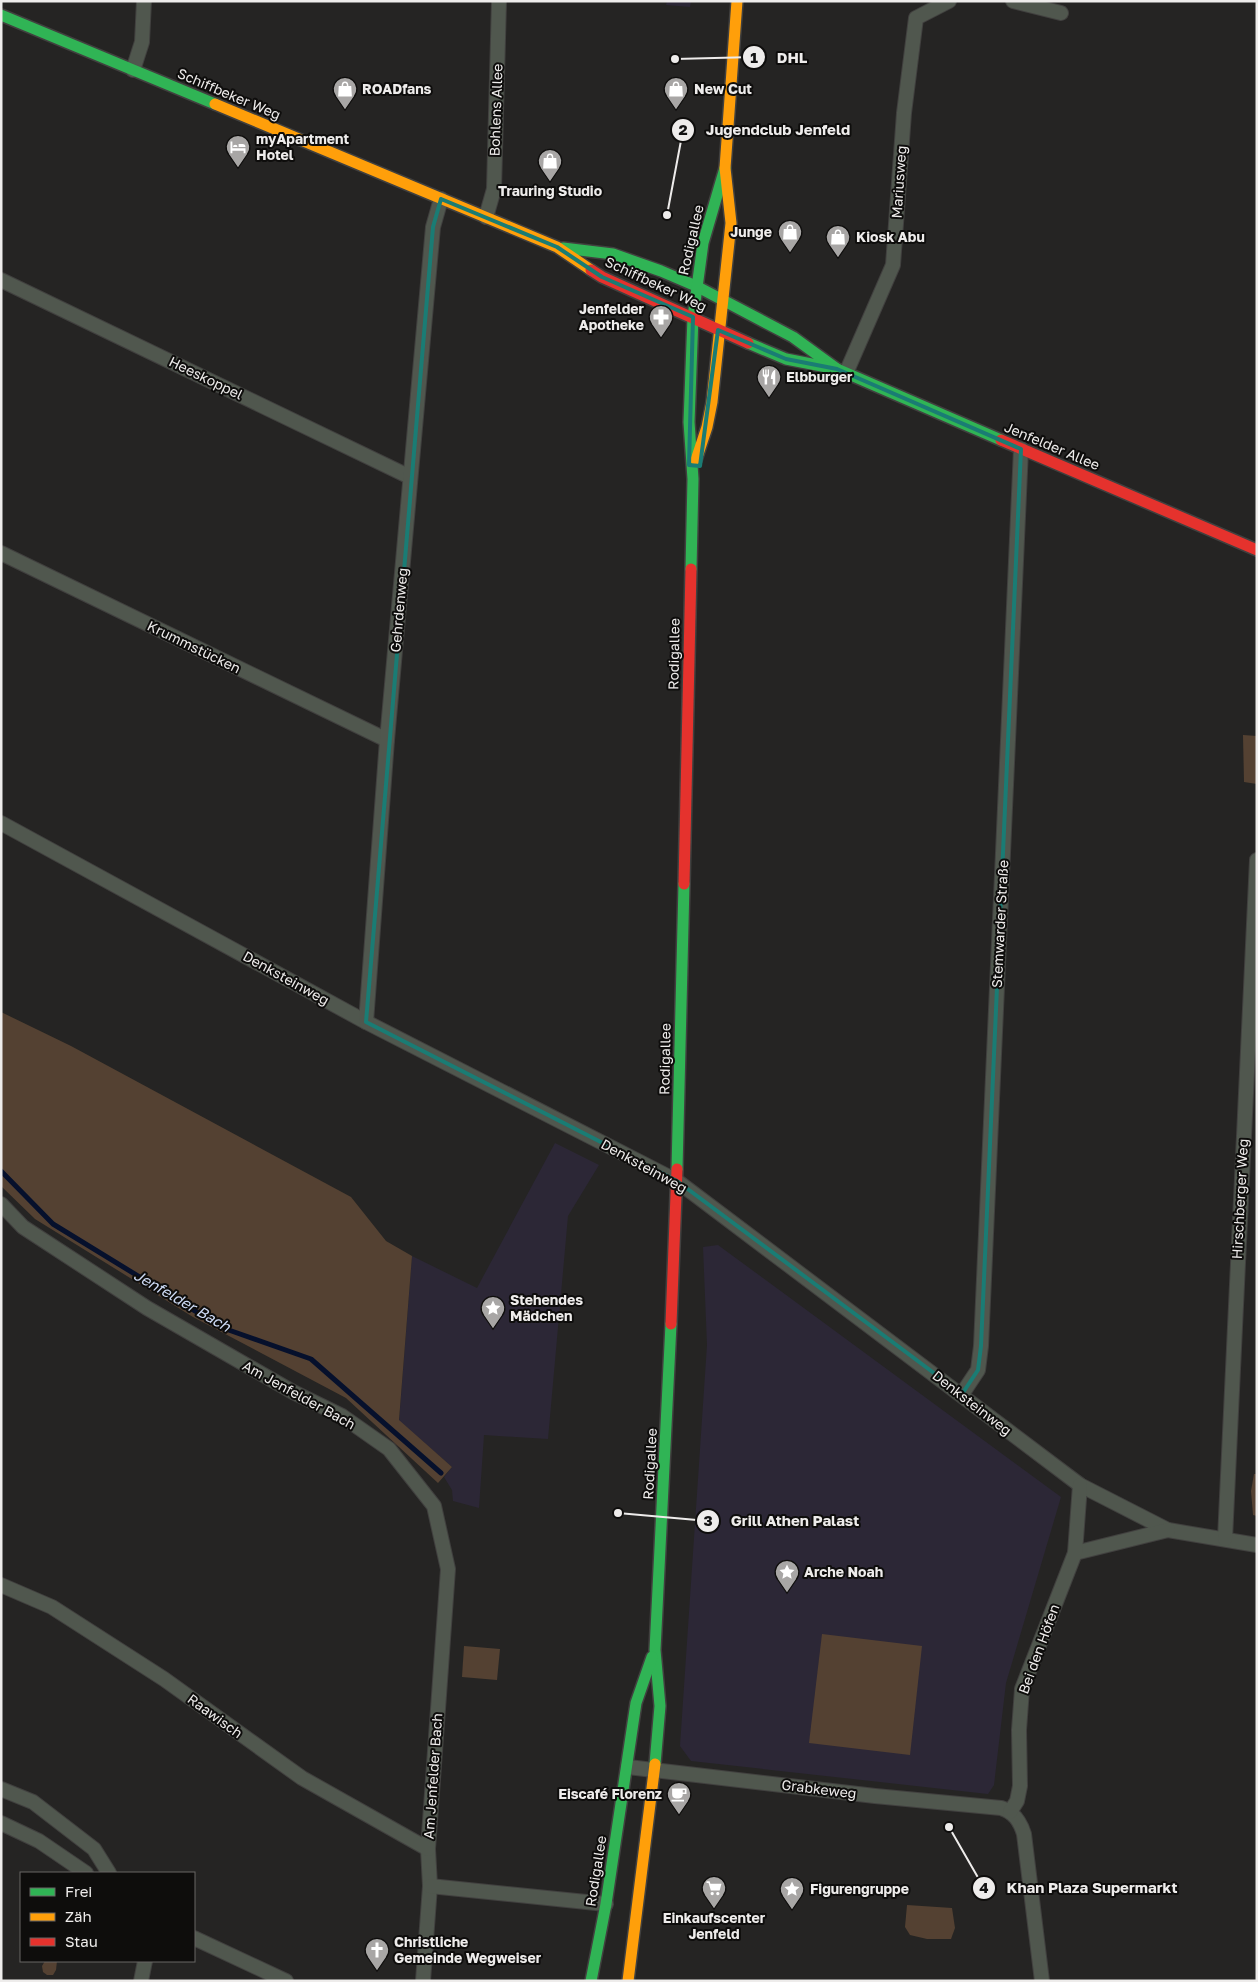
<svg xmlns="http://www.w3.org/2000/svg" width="1258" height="1982" font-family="'Golos Text',sans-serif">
	<rect width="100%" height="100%" fill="#252423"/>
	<g fill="#2c2736">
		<polygon points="667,1 691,1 690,7 666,5"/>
		<polygon points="555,1143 599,1165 568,1216 548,1439 484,1435 479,1508 453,1501 452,1490 444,1477 452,1467 399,1421 412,1256 477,1288"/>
		<polygon points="718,1245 1061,1497 1006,1683 994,1785 988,1794 691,1761 680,1746 707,1345 703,1247"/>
	</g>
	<g fill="#544132">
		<polygon points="1243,735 1257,736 1257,784 1244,782"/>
		<polygon points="1,1012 71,1046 351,1197 386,1241 412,1256 399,1420 452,1467 438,1483 346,1398 193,1317 35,1219 1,1186"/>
		<polygon points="1254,1474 1257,1474 1257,1516 1253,1515 1251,1491"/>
		<polygon points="822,1634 922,1646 910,1755 809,1743"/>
		<polygon points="464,1646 500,1649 497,1680 462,1677"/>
		<polygon points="907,1905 952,1908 955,1928 951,1939 927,1939 910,1935 905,1927"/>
		<polygon points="45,1961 57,1961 56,1970 53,1975 47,1975 43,1972 42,1966"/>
	</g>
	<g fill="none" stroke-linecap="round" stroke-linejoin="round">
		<polyline stroke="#06102c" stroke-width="5" points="1,1171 53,1224 223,1328 311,1359 441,1473"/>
		<g stroke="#41403f" stroke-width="16">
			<g id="street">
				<polyline points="1013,1 1061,13"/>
				<polyline points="133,70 142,42 144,1"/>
				<polyline points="486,217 494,189 499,1"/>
				<polyline points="1,280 410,477"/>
				<polyline points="846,373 893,265 904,113 916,18 949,1"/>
				<polyline points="1,553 387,740"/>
				<polyline points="1,823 366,1022 677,1181 1080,1485 1168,1530 1257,1545"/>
				<polyline points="366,1022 387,740 433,227 441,199"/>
				<polyline points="1,1204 23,1227 147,1308 293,1392 342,1416 389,1449 434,1506 448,1569 428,1849 430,1886 423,1981"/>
				<polyline points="962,1394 978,1370 981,1346 1021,449"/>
				<polyline points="1225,1539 1257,860"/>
				<polyline points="1075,1553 1168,1530"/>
				<polyline points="1,1585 52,1607 164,1679 302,1778 428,1849"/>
				<path d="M628,1767L875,1796L1001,1808C1014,1812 1020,1821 1024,1834L1042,1981"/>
				<polyline points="1,1789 33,1802 94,1849 109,1873"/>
				<polyline points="1010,1812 1017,1801 1020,1786 1019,1730 1022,1689 1075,1553 1080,1485"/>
				<polyline points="1,1823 39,1841 86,1873"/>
				<polyline points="430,1886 606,1904"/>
				<polyline points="194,1938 286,1981"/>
				<polyline points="141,1981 145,1961"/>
			</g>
		</g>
		<g stroke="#41403f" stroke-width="14">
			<g id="fast">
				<polyline points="1,15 215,104"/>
				<polyline points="563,248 613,254 661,271 696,286 793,337 837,369 1001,440"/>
				<polyline points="748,343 786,359 837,369"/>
				<polyline points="691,569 693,479 689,422 693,317 703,243 725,168"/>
				<polyline points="677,1169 684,884"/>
				<polyline points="655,1764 660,1706 655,1650 671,1324"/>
				<polyline points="591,1981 606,1904 636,1703 652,1657"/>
			</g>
		</g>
		<g stroke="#41403f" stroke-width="14">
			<g id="slow">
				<polyline points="215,104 557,247 591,270"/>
				<polyline points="696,460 707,427 712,402 731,223 725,168 737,1"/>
				<polyline points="628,1981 655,1764"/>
			</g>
		</g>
		<g stroke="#41403f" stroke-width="14">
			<g id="jam">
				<polyline points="591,270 602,277 748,343"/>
				<polyline points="1001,440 1257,550"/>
				<polyline points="684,884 691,569"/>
				<polyline points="671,1324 677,1169"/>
			</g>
		</g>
		<use href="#street" stroke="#50574e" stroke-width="14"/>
		<use href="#fast" stroke="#30b455" stroke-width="11"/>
		<use href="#slow" stroke="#ff9f0a" stroke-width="11"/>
		<use href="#jam" stroke="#e5322d" stroke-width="11"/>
	</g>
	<path fill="none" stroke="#1a7c74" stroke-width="4" stroke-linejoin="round" d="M441,199L557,247L602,277L693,317L689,465L700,466L718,330L786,359L837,369L1021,449L981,1346L978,1370L962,1394L677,1181L366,1022L433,227Z"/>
	<defs>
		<g id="shop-pin" transform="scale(1.25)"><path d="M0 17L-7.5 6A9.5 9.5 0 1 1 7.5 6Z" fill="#a8a6a5" stroke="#0e0d0c"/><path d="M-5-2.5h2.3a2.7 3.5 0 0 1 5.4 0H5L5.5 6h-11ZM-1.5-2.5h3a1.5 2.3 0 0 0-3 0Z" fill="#fff"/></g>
		<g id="hotel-pin" transform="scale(1.25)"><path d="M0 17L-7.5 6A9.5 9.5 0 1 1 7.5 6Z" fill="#a8a6a5" stroke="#0e0d0c"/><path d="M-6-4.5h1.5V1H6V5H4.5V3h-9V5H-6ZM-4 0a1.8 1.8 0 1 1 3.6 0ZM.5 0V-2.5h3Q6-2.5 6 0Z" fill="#fff"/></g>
		<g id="pharmacy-pin" transform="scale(1.25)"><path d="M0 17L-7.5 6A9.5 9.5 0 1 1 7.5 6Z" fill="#a8a6a5" stroke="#0e0d0c"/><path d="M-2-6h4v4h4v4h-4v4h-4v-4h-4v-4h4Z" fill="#fff"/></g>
		<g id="restaurant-pin" transform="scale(1.25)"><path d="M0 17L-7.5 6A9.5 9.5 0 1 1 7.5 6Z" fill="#a8a6a5" stroke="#0e0d0c"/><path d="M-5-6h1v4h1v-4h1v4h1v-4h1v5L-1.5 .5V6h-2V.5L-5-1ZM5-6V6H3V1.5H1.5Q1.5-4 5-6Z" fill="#fff"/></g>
		<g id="sight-pin" transform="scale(1.25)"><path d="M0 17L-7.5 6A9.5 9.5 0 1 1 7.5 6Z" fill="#a8a6a5" stroke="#0e0d0c"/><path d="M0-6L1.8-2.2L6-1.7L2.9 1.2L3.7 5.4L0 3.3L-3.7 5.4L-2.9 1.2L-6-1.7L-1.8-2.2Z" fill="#fff"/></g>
		<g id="cafe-pin" transform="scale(1.25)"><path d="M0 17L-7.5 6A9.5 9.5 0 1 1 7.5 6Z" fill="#a8a6a5" stroke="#0e0d0c"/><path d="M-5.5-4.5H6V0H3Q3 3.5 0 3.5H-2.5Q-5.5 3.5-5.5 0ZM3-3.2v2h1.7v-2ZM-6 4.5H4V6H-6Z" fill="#fff"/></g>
		<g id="supermarket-pin" transform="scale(1.25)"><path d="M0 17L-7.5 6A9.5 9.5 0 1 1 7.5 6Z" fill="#a8a6a5" stroke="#0e0d0c"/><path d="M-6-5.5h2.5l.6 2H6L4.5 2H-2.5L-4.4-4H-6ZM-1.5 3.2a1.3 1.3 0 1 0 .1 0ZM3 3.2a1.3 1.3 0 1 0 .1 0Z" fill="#fff"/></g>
		<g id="church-pin" transform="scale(1.25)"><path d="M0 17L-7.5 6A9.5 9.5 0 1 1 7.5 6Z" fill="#a8a6a5" stroke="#0e0d0c"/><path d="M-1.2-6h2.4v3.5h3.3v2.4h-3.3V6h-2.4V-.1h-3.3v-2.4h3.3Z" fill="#fff"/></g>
	</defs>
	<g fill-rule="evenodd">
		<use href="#shop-pin" x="345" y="89"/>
		<use href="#shop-pin" x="676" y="89"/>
		<use href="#hotel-pin" x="238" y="147"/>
		<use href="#shop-pin" x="550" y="161"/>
		<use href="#shop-pin" x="790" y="232"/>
		<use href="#shop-pin" x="838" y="237"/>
		<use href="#pharmacy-pin" x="661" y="317"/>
		<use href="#restaurant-pin" x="769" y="377"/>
		<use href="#sight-pin" x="493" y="1308"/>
		<use href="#sight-pin" x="787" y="1572"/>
		<use href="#cafe-pin" x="679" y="1794"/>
		<use href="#supermarket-pin" x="714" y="1888"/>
		<use href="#sight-pin" x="792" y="1889"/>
		<use href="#church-pin" x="377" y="1950"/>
	</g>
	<g text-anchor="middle" stroke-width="4" stroke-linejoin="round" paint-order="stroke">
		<g font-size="14" font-weight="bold" fill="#eeeceb" stroke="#0e0d0c" text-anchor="start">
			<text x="362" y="94">ROADfans</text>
			<text x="694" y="94">New Cut</text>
			<text x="256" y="144">myApartment<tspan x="256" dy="16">Hotel</tspan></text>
			<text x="550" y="196" text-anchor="middle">Trauring Studio</text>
			<text x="772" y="237" text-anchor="end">Junge</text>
			<text x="856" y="242">Kiosk Abu</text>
			<text x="644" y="314" text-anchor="end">Jenfelder<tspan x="644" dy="16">Apotheke</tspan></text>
			<text x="786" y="382">Elbburger</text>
			<text x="510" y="1305">Stehendes<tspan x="510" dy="16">Mädchen</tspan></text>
			<text x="804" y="1577">Arche Noah</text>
			<text x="662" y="1799" text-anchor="end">Eiscafé Florenz</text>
			<text x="810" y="1894">Figurengruppe</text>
			<text x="714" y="1923" text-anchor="middle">Einkaufscenter<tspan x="714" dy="16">Jenfeld</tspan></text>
			<text x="394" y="1947">Christliche<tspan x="394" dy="16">Gemeinde Wegweiser</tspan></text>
		</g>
		<g font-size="14" fill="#eeeceb" stroke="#0e0d0c">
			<text transform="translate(229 94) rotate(23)" y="5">Schiffbeker Weg</text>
			<text transform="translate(496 110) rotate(-88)" y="5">Bohlens Allee</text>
			<text transform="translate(899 182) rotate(-86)" y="5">Mariusweg</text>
			<text transform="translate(691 240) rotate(-77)" y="5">Rodigallee</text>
			<text transform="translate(656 284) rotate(25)" y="5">Schiffbeker Weg</text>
			<text transform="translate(206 378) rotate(26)" y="5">Heeskoppel</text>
			<text transform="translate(1052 446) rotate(23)" y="5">Jenfelder Allee</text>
			<text transform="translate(399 610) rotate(-85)" y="5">Gehrdenweg</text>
			<text transform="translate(194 647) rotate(26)" y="5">Krummstücken</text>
			<text transform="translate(674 654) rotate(-89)" y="5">Rodigallee</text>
			<text transform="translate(1000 924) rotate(-87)" y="5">Stemwarder Straße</text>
			<text transform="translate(286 978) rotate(29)" y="5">Denksteinweg</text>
			<text transform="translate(665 1059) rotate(-89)" y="5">Rodigallee</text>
			<text transform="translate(644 1166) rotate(29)" y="5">Denksteinweg</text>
			<text transform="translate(1240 1199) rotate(-87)" y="5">Hirschberger Weg</text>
			<text transform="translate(299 1395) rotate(29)" y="5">Am Jenfelder Bach</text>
			<text transform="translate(972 1403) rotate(38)" y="5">Denksteinweg</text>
			<text transform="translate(650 1464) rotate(-87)" y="5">Rodigallee</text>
			<text transform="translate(1039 1649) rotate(-70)" y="5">Bei den Höfen</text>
			<text transform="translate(215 1716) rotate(36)" y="5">Raawisch</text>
			<text transform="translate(433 1776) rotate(-86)" y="5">Am Jenfelder Bach</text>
			<text transform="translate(819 1789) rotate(7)" y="5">Grabkeweg</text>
			<text transform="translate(596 1871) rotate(-81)" y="5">Rodigallee</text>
		</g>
		<g font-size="15" font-style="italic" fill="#cddaf4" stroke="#0e0d0c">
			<text transform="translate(182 1301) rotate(30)" y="5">Jenfelder Bach</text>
		</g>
	</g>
	<path fill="none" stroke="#eeeceb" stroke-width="2" d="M675 59L754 57M667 215L683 130M618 1513L708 1521M949 1827L984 1888"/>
	<g fill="#eeeceb" stroke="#0e0d0c" stroke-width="2">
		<circle cx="675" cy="59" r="5"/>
		<circle cx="667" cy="215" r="5"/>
		<circle cx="618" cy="1513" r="5"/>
		<circle cx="949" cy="1827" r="5"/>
		<circle cx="754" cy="57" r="12"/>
		<circle cx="683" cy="130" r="12"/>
		<circle cx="708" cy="1521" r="12"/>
		<circle cx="984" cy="1888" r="12"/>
	</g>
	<g font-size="15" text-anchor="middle" font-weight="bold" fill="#111">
		<text x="754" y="63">1</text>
		<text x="683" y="135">2</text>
		<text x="708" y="1526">3</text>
		<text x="984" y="1893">4</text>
	</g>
	<g font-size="15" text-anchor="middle" font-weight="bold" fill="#eeeceb" stroke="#0e0d0c" stroke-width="4" stroke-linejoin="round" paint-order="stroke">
		<text x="792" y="63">DHL</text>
		<text x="778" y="135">Jugendclub Jenfeld</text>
		<text x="795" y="1526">Grill Athen Palast</text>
		<text x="1092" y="1893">Khan Plaza Supermarkt</text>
	</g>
	<rect width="1258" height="1982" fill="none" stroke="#eeeceb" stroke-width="5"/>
	<rect x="20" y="1872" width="175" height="90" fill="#0e0d0c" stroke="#686665"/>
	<rect x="30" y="1888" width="25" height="8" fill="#30b455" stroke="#686665"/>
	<text x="65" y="1897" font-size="15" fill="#eeeceb">Frei</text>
	<rect x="30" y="1913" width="25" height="8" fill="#ff9f0a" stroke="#686665"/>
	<text x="65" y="1922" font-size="15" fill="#eeeceb">Zäh</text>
	<rect x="30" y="1938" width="25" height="8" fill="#e5322d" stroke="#686665"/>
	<text x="65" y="1947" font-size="15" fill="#eeeceb">Stau</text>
</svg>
